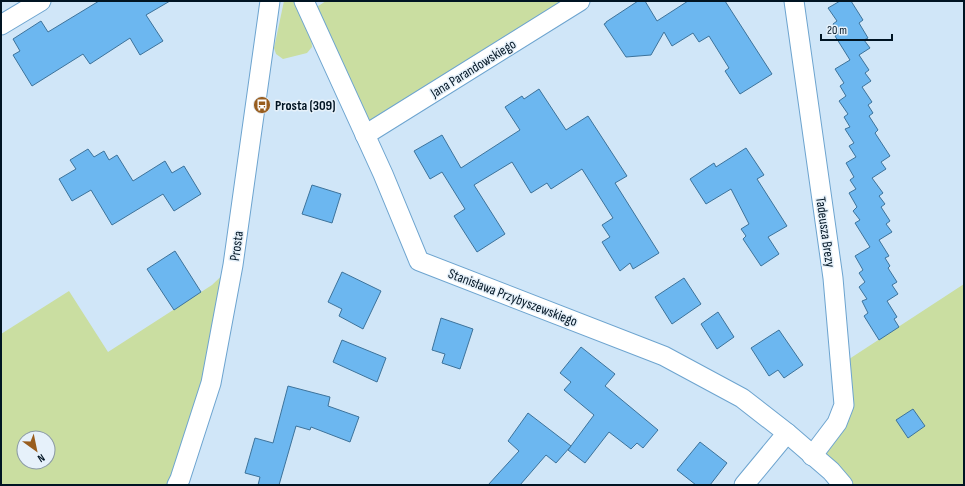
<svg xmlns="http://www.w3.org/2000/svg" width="965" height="486" font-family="'Sofia Sans Condensed',sans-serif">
	<rect width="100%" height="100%" fill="#d0e6f8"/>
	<g fill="#cadea1" fill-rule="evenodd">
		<polygon points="284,1 294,2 311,36 312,47 307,53 283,59 276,54 274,48"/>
		<polygon points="326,1 580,1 365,135 309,12"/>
		<path d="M233,265L177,485H1V334L69,291L108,352L212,285ZM24,438H48V462H24Z"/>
		<polygon points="964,284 964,485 843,485 812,456 837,423 840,365"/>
	</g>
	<g fill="#6cb7f0" stroke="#3d739b">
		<polygon points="99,1 170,1 146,15 163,41 140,55 130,38 90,64 83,54 32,86 13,55 20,51 13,39 41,21 48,32"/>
		<polygon points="638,1 645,1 657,21 688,1 725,1 772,74 740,94 725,71 729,68 709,36 699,42 693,33 672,46 664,32 651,55 626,57 604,24 606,23 606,22"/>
		<polygon points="840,1 851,1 863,20 859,23 868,38 864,40 870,48 859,55 869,70 865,73 871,81 862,87 872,102 868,105 873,113 869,116 878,130 875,133 890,156 881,162 886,169 872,178 883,193 879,196 885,204 881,207 890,221 886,224 892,232 879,240 889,256 885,258 890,266 888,268 897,282 892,285 898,294 887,301 897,317 894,319 899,327 879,340 864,316 868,313 862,301 867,299 859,287 865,282 859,273 863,270 855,256 870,247 855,223 860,220 853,211 857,207 849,193 856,189 850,180 854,177 846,163 856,157 849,146 854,143 845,129 850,127 844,117 848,114 839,101 846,96 840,86 844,83 835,69 850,60 835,36 839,33 833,24 837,21 828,8"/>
		<polygon points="539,89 566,130 588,116 627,176 615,183 659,253 633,269 630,263 620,271 602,242 610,237 602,225 613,218 582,169 551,189 547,183 531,193 512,162 474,185 505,234 477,252 454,216 465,209 442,172 430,179 414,151 442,135 461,168 520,130 505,107 522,96 524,99"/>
		<polygon points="746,148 764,175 757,179 787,226 768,237 779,254 761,266 743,239 746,236 741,229 749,224 731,189 706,204 690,179 714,163 716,167"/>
		<polygon points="88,149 94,157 104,151 109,160 117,155 133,181 165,161 172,173 184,166 201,194 174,211 163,194 112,225 91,190 72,201 59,179 76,169 70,160"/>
		<polygon points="312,185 341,194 332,223 302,214"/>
		<polygon points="175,251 201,292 174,310 147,269"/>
		<polygon points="342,272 381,291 363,329 339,316 342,309 328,302"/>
		<polygon points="684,278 701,304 672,324 655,297"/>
		<polygon points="718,312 734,337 717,349 701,324"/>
		<polygon points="441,318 473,329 460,369 442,363 445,354 432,350"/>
		<polygon points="779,330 803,365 784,378 778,370 769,376 751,348"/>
		<polygon points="342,340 386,358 377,382 333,362"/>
		<polygon points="581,347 615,374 605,386 658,430 643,448 637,443 631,449 609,432 585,463 568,450 594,415 564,390 571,382 560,373"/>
		<polygon points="288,386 330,397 328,406 359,417 350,442 311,427 310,430 296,426 279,485 258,485 260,477 245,473 255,438 273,443"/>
		<polygon points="913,409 925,426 908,438 896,420"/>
		<polygon points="528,413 571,446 556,463 546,455 520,485 488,485 519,451 508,441"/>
		<polygon points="700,442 727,463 710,485 696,485 677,470"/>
	</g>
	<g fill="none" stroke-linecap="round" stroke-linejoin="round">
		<g stroke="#6da4cf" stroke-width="21">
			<g id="minor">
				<polyline points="304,1 383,174 419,261 664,356 742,398 787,433 831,471 843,485"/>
				<polyline points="794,1 833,278 844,405 837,423 812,456"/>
				<polyline points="1,25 41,1"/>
				<polyline points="365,135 580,1"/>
				<polyline points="177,485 180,479 211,383 233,265 270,1"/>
				<polyline points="744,485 787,433"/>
			</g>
		</g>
		<use href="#minor" stroke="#fff" stroke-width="19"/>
	</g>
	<defs>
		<g id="bus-disc" transform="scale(0.9)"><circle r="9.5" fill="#985d1e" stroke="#e6f1fa"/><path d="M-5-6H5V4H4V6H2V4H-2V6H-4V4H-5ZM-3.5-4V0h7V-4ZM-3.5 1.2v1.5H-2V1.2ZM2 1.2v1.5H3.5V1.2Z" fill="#fff"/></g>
	</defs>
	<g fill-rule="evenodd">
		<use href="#bus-disc" x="262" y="105"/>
	</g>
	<g text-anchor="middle" stroke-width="3" stroke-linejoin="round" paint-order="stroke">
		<g font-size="14" fill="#001423" stroke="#e6f1fa">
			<text transform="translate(473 68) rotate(-32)" y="5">Jana Parandowskiego</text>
			<text transform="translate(826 232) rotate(82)" y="5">Tadeusza Brezy</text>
			<text transform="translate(236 246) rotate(-82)" y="5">Prosta</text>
			<text transform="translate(513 297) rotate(21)" y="5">Stanisława Przybyszewskiego</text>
		</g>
		<g font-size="14" font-weight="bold" fill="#001423" stroke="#e6f1fa" text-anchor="start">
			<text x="275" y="110">Prosta (309)</text>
		</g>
	</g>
	<rect width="965" height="486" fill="none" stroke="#001423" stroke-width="4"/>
	<g transform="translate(36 450) rotate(147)"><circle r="19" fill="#e6f1fa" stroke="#8a99a4"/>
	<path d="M0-3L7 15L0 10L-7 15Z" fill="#985d1e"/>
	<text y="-6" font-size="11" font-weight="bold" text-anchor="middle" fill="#001423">N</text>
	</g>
	<path d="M821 34v6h71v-6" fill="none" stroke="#001423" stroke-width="2"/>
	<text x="827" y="34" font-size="12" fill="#001423" stroke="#e6f1fa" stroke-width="3" paint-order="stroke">20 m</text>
</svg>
